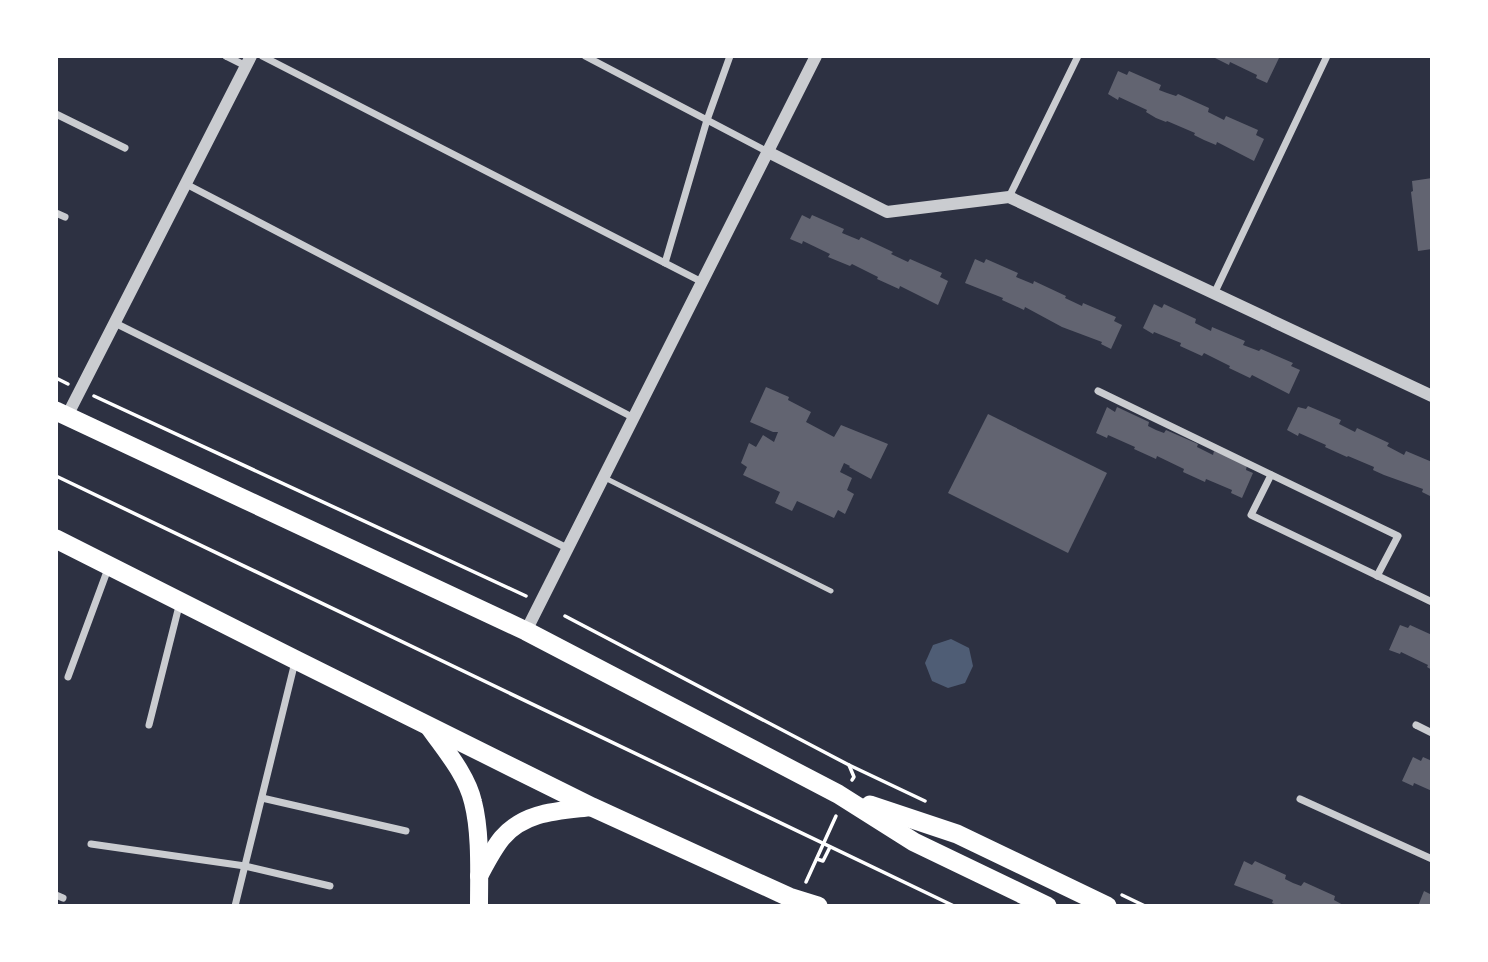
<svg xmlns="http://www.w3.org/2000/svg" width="1488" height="962" font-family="'Work Sans',sans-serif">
	<rect width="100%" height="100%" fill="#2d3142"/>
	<polygon fill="#4f5d75" points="951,639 969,648 973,666 965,683 948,688 932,681 925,663 933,645"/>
	<g fill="#626471">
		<polygon points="1211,56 1276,56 1279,58 1267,83 1256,78 1257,75 1230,62 1229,65"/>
		<polygon points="1118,71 1127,75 1129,71 1161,85 1159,90 1167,93 1176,96 1178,94 1209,108 1208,112 1224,120 1226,116 1258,130 1256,135 1264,139 1254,161 1217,142 1216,145 1204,140 1194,135 1195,133 1167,121 1166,122 1156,118 1146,112 1147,110 1119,97 1118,100 1108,94"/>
		<polygon points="1432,178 1432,249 1418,251 1411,192 1413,191 1412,181"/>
		<polygon points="802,215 810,219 812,215 844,229 842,233 859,240 861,237 893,252 891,254 908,262 910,259 942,273 940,277 948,281 938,305 900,286 899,289 877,279 878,277 852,264 850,266 828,257 830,254 803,241 802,244 790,239"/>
		<polygon points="975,259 984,263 986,259 1018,273 1016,277 1033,284 1034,281 1066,296 1065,298 1082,306 1083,303 1116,317 1114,321 1122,325 1111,349 1101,344 1102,342 1062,327 1025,307 1024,310 1002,300 1003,298 965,283"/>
		<polygon points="1154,304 1162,308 1164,304 1196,319 1195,323 1211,331 1212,327 1245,341 1243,345 1259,351 1261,349 1293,363 1291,366 1300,370 1289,394 1252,375 1250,378 1229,368 1230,366 1204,353 1202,356 1180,346 1181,343 1154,332 1153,334 1143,328"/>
		<polygon points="766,387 789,397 788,400 811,412 806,422 834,437 841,425 888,444 871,479 849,467 850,466 844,463 840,472 852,478 847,490 854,494 845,514 838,510 834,518 797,501 792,511 775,503 780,492 743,475 747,467 741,463 749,443 756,447 763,435 774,442 778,432 773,432 750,422"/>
		<polygon points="1308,406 1341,420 1339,424 1355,432 1357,428 1389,443 1387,446 1404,455 1406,451 1432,462 1432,497 1422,492 1423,489 1384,475 1373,470 1374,467 1348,456 1347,457 1325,447 1326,445 1299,433 1298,436 1287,430 1298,407 1306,409"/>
		<polygon points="1107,407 1115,412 1117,407 1149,422 1148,426 1156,430 1164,433 1166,430 1198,444 1197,447 1213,455 1214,451 1247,465 1246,470 1253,473 1242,498 1231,493 1232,490 1206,479 1205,482 1183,472 1184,469 1157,456 1156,459 1134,449 1135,447 1108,435 1107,438 1096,433"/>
		<polygon points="988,414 1107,473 1068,553 948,493"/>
		<polygon points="1400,625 1408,628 1410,625 1432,635 1432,670 1427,667 1428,665 1401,652 1400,654 1389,650"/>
		<polygon points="1413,757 1421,761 1423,757 1432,761 1432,791 1414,783 1413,786 1402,781"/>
		<polygon points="1244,861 1252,865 1255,861 1286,875 1285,879 1293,883 1301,886 1304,882 1335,896 1334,900 1345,906 1279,906 1272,903 1273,900 1234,885"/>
		<polygon points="1424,891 1432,895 1432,906 1418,906"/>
	</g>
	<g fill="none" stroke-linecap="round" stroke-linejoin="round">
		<g stroke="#fff" stroke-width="3.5">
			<polyline points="56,378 68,384"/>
			<polyline points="94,396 526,596"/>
			<polyline points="56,476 954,906"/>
			<polyline points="565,616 849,765 925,801"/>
			<polyline points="849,765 854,777 852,780"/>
			<polyline points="817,859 823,861 830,847"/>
			<polyline points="806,882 836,816"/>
			<polyline points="1122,895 1145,906"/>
		</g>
		<polyline stroke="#caccd0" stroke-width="5" points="605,478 831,591"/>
		<g stroke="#caccd0" stroke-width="7">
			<polyline points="226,56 246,66"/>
			<polyline points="262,56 702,282"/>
			<polyline points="585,56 768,152"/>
			<polyline points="56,114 125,148"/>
			<polyline points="186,184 634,418"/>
			<polyline points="1009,197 1078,56"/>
			<polyline points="56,213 65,217"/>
			<polyline points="665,263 707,120 730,56"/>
			<polyline points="1214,294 1327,56"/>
			<polyline points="115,323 567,548"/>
			<polyline points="1098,391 1398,536 1377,576"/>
			<polyline points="1271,475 1251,515 1432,602"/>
			<polyline points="68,677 109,566"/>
			<polyline points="149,725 180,602"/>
			<polyline points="1416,725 1432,733"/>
			<polyline points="262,798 406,831"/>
			<polyline points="1300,799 1432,859"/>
			<polyline points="91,844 245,866 330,886"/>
			<polyline points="56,895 63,898"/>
			<polyline points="235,906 295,662"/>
		</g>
		<g stroke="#caccd0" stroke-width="12">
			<polyline points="768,152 887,212 1009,197 1432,396"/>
			<polyline points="67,416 251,56"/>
			<polyline points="526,631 816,56"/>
		</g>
		<g stroke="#fff" stroke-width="18">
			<path d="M429,727C445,750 467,775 473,802C481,833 479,874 479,906"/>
			<path d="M479,876C486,863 493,849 502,838C525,811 559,811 592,807"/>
		</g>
		<g stroke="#fff" stroke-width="19">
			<polyline points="56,411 526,631 838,794 914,842 1047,906"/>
			<polyline points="56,539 296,660 592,807 789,897 818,906"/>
			<polyline points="870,805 957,834 1107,906"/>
		</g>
	</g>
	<rect width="1488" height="962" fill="none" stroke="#ffffff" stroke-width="116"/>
</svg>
